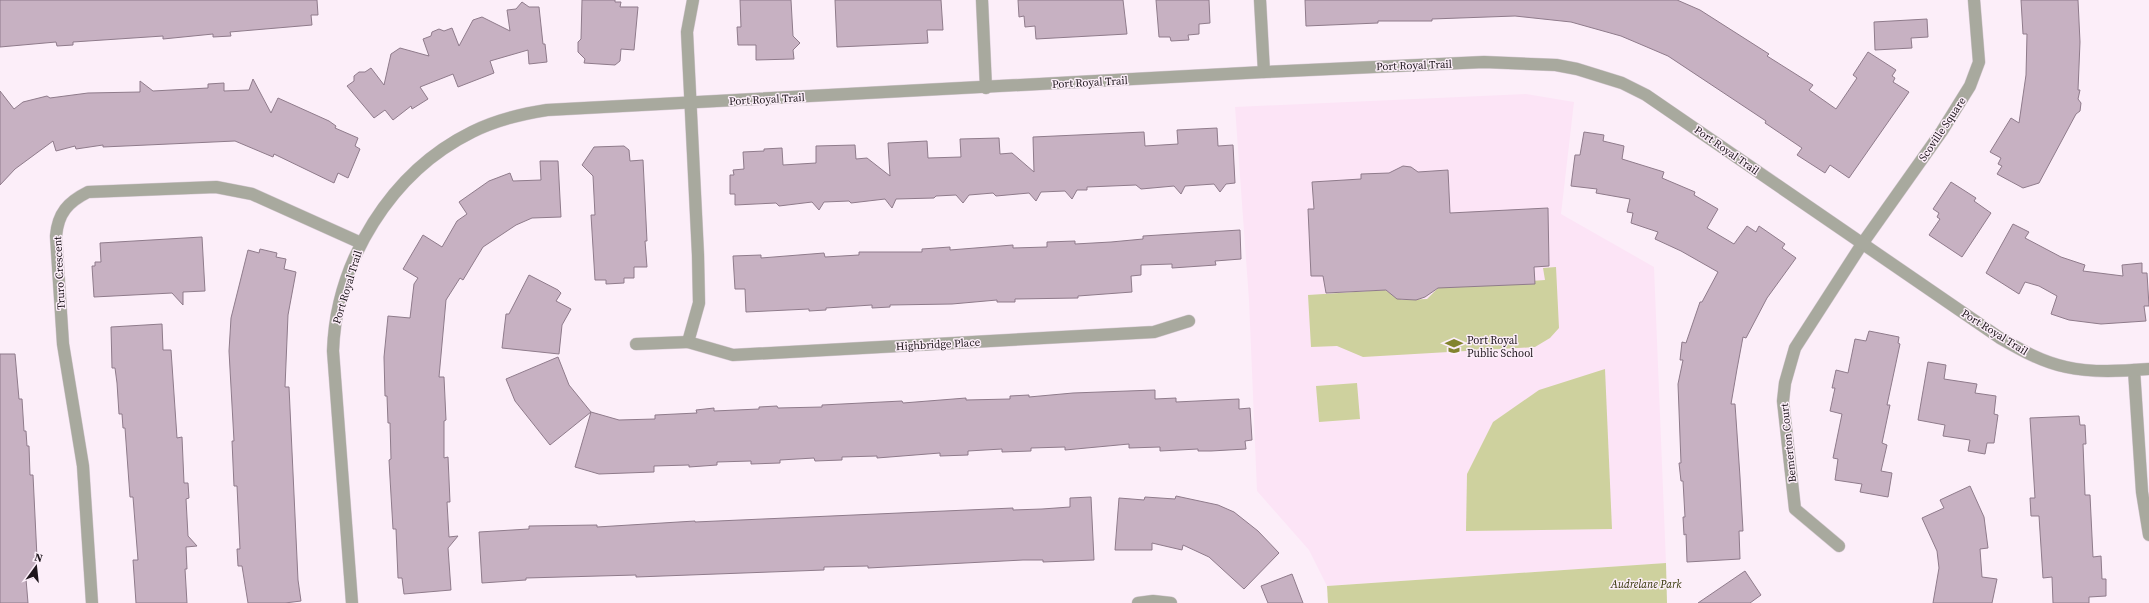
<svg xmlns="http://www.w3.org/2000/svg" width="2149" height="603" font-family="'Source Serif 4',serif">
	<rect width="100%" height="100%" fill="#fceef9"/>
	<polygon fill="#fce4f6" points="1526,94 1574,102 1561,214 1654,267 1666,563 1327,586 1309,550 1257,491 1249,300 1235,107"/>
	<g fill="#ced19e">
		<polygon points="1556,267 1559,328 1550,338 1535,347 1363,357 1337,346 1311,347 1308,295 1385,290 1402,300 1427,299 1439,287 1545,280 1543,268"/>
		<polygon points="1605,369 1612,529 1466,531 1467,474 1493,422 1539,390"/>
		<polygon points="1357,383 1360,419 1319,422 1316,386"/>
		<polygon points="1666,563 1667,603 1328,603 1327,586"/>
	</g>
	<g fill="#c7b1c2" stroke="#8f7b8b">
		<polygon points="0,0 317,0 318,15 311,15 312,25 230,32 231,36 213,37 213,34 163,39 163,36 73,42 73,45 57,46 56,42 0,47"/>
		<polygon points="582,0 615,0 615,2 621,2 620,7 638,7 634,50 621,49 620,61 615,65 584,63 585,59 578,52 578,42 581,39"/>
		<polygon points="740,0 791,0 793,36 800,43 793,50 794,59 756,60 756,45 738,45 737,27 741,27"/>
		<polygon points="835,0 941,0 943,30 927,30 928,43 837,47"/>
		<polygon points="1018,0 1123,0 1127,34 1036,39 1035,26 1025,27 1024,16 1019,17"/>
		<polygon points="1156,0 1209,0 1210,23 1199,24 1199,34 1188,35 1189,40 1171,41 1170,37 1159,37"/>
		<polygon points="1305,0 1677,0 1700,10 1769,54 1767,56 1813,85 1809,90 1836,109 1857,78 1853,75 1868,52 1896,70 1892,76 1895,78 1893,82 1909,92 1849,178 1830,165 1825,173 1797,155 1802,148 1765,123 1766,121 1668,56 1621,36 1571,22 1515,16 1432,19 1432,21 1378,21 1378,23 1306,26"/>
		<polygon points="2021,0 2078,0 2080,42 2078,90 2080,90 2078,99 2081,103 2080,111 2076,114 2039,183 2023,188 1997,174 2002,166 1998,164 2001,158 1990,152 2011,118 2019,123 2026,75 2027,34 2023,34"/>
		<polygon points="522,2 529,7 539,7 543,44 545,44 547,62 529,64 528,50 490,61 494,73 458,87 453,74 420,87 428,99 412,109 411,106 393,120 385,110 374,118 347,86 354,81 354,76 359,72 365,72 371,68 384,85 391,54 400,48 429,56 423,39 431,36 432,32 439,29 444,31 452,28 459,46 473,20 482,17 510,31 507,10 516,9"/>
		<polygon points="1927,19 1928,37 1911,38 1912,48 1875,50 1874,22"/>
		<polygon points="253,79 271,113 278,98 329,121 336,126 335,128 358,138 355,146 360,149 348,178 338,173 334,183 274,154 273,157 235,141 103,147 103,145 76,149 75,146 56,151 53,141 15,169 0,185 0,91 14,109 23,102 47,96 50,98 88,93 140,92 140,81 153,91 208,88 208,84 224,83 224,91 249,90"/>
		<polygon points="1217,128 1218,146 1233,145 1235,183 1226,184 1220,192 1214,184 1185,186 1181,194 1174,186 1141,189 1136,185 1087,187 1087,190 1077,190 1072,199 1065,191 1041,192 1036,201 1029,193 996,196 993,193 969,195 963,203 956,195 936,196 934,198 896,199 892,208 885,199 851,203 849,201 824,202 819,210 812,202 779,206 776,203 735,205 735,194 730,194 730,175 734,175 733,170 744,169 743,152 764,151 764,149 782,148 783,165 816,163 816,146 855,145 856,159 867,158 890,176 888,143 927,141 928,158 961,157 960,139 999,138 1000,154 1012,153 1034,172 1033,137 1144,132 1145,146 1178,144 1177,130"/>
		<polygon points="1584,132 1604,135 1603,141 1624,146 1622,159 1664,172 1662,178 1695,192 1694,195 1718,209 1707,228 1734,244 1747,226 1756,232 1759,226 1785,244 1782,248 1796,258 1767,298 1746,338 1743,337 1737,369 1731,404 1735,404 1740,477 1743,531 1739,531 1740,559 1687,562 1686,534 1684,535 1683,517 1685,517 1683,481 1681,481 1679,463 1681,463 1678,384 1683,360 1680,360 1682,342 1686,343 1700,302 1702,302 1718,272 1681,251 1655,239 1658,232 1631,223 1633,213 1627,212 1630,199 1596,193 1597,189 1571,186 1575,155 1580,155"/>
		<polygon points="624,146 629,150 630,161 643,160 647,241 645,241 647,267 634,267 634,278 624,278 624,283 606,284 606,280 595,280 591,215 595,215 593,176 582,165 594,147"/>
		<polygon points="540,161 558,161 561,217 532,218 516,225 483,247 463,280 460,278 446,300 439,377 444,377 446,420 444,421 444,458 448,457 450,502 447,502 449,537 458,536 448,548 451,590 404,594 402,578 398,578 396,529 393,529 390,478 389,460 391,459 390,423 388,423 387,396 385,396 384,357 388,316 410,318 414,284 418,278 403,269 423,235 442,247 457,221 467,214 459,202 489,181 510,173 513,181 541,180"/>
		<polygon points="1403,166 1411,167 1418,172 1448,170 1450,213 1548,208 1549,266 1534,267 1535,284 1438,288 1425,297 1416,300 1397,299 1386,290 1326,293 1323,276 1311,276 1308,209 1314,209 1312,182 1361,179 1361,174 1389,173"/>
		<polygon points="1951,182 1976,198 1974,201 1991,213 1962,257 1929,235 1940,219 1937,217 1939,213 1933,209"/>
		<polygon points="2013,224 2029,232 2025,238 2061,257 2085,265 2083,271 2123,276 2122,265 2142,263 2142,273 2147,273 2149,306 2144,306 2146,321 2101,324 2069,320 2051,314 2057,296 2039,286 2025,282 2019,294 1986,273"/>
		<polygon points="1240,230 1241,259 1215,261 1216,265 1172,268 1172,264 1141,265 1141,275 1131,276 1132,292 1078,296 1078,298 1015,299 1015,302 997,302 997,300 952,304 890,305 890,307 872,308 872,305 826,308 826,310 809,311 809,309 746,312 745,289 735,289 733,256 761,255 761,258 824,253 825,257 859,255 859,252 922,252 922,249 950,247 950,250 1013,245 1013,248 1047,247 1047,242 1075,241 1075,244 1111,242 1143,239 1143,236"/>
		<polygon points="202,237 205,291 183,292 183,305 172,293 94,297 92,266 95,266 95,262 101,262 100,243"/>
		<polygon points="260,249 277,253 276,257 286,259 284,269 296,272 288,315 285,387 289,387 298,580 301,601 285,603 248,603 242,566 238,566 237,549 240,549 237,486 234,486 232,441 234,441 229,351 231,318 248,250 259,253"/>
		<polygon points="529,275 558,290 561,293 556,301 571,309 562,325 559,354 502,348 506,314 509,314"/>
		<polygon points="162,324 163,350 171,350 177,438 182,437 184,483 188,483 189,498 186,499 188,536 197,546 186,547 187,569 185,569 187,603 136,603 133,560 138,560 133,497 130,497 125,428 123,428 122,414 119,414 117,383 115,368 112,368 111,327"/>
		<polygon points="1869,331 1899,337 1898,343 1900,344 1887,405 1890,405 1882,443 1887,445 1881,471 1892,473 1888,497 1860,492 1862,484 1835,480 1838,459 1833,458 1842,414 1830,411 1835,388 1832,388 1836,370 1848,373 1855,339 1866,341"/>
		<polygon points="0,354 15,354 19,399 22,399 24,431 26,431 27,446 29,446 30,475 33,475 38,578 26,579 28,603 0,603"/>
		<polygon points="558,357 569,385 591,412 550,445 515,401 506,379"/>
		<polygon points="1928,362 1946,365 1944,379 1977,384 1975,393 1996,396 1994,414 1998,415 1994,443 1987,443 1985,454 1968,451 1970,440 1943,436 1945,425 1918,420"/>
		<polygon points="1155,390 1155,399 1176,398 1176,402 1239,399 1239,409 1250,408 1252,440 1245,441 1246,449 1211,451 1198,451 1198,449 1160,451 1160,447 1129,448 1129,444 1065,450 1065,447 1031,448 1031,451 1002,452 1002,449 968,451 968,455 940,456 940,453 877,458 877,456 842,457 842,460 815,461 814,458 780,460 780,463 751,464 751,461 717,462 717,465 689,467 689,465 654,466 654,472 599,474 575,467 591,412 619,420 655,419 655,415 697,413 696,410 714,408 714,411 759,409 759,407 777,406 778,408 822,407 822,405 902,401 903,403 966,398 966,400 1010,399 1010,396 1029,395 1029,397 1073,393"/>
		<polygon points="2079,416 2080,425 2085,425 2086,444 2083,444 2085,495 2090,495 2093,557 2101,556 2102,579 2106,579 2106,596 2089,597 2089,603 2053,603 2052,577 2043,578 2039,516 2031,516 2030,498 2035,498 2030,418"/>
		<polygon points="1970,486 1984,517 1988,548 1980,549 1982,577 1997,579 1992,603 1933,603 1939,568 1937,551 1922,518 1944,508 1940,500"/>
		<polygon points="1176,496 1218,505 1234,512 1258,531 1279,553 1244,589 1209,557 1183,545 1182,550 1152,543 1152,550 1115,550 1119,498 1144,500 1145,497 1175,499"/>
		<polygon points="1091,497 1094,560 1043,562 1043,560 1023,560 868,568 868,566 824,567 824,570 636,577 636,575 526,578 526,580 482,583 479,532 529,529 529,526 597,525 597,527 695,521 695,522 1013,508 1013,510 1042,509 1070,507 1070,498"/>
		<polygon points="1745,571 1761,595 1750,603 1698,603"/>
		<polygon points="1292,574 1303,603 1268,603 1261,586"/>
	</g>
	<g fill="none" stroke-linecap="round" stroke-linejoin="round">
		<g stroke="#d8cbd5" stroke-width="13">
			<g id="minor">
				<polyline points="693,0 687,32 698,255 699,303 688,342 733,355 1154,332 1189,321"/>
				<polyline points="982,0 986,88"/>
				<polyline points="1260,0 1264,72"/>
				<polyline points="636,344 688,342"/>
				<polyline points="2134,370 2142,492 2149,535"/>
				<polyline points="1839,546 1795,509 1783,401 1785,383 1795,348 1862,244 1942,131 1970,86 1979,62 1974,0"/>
				<path d="M92,603L83,466L63,344L56,236C58,213 68,202 88,192L216,187L252,194L361,243"/>
				<path d="M352,603L333,351C336,261 391,172 472,132C496,120 521,114 547,110L1264,72L1484,62L1556,65L1577,69L1622,83L1646,95L2000,338C2021,350 2042,362 2066,367C2092,373 2123,371 2149,369"/>
				<polyline points="1138,603 1153,601 1171,603"/>
			</g>
		</g>
		<use href="#minor" stroke="#a8a99e" stroke-width="12"/>
	</g>
	<defs>
		<g id="school-bare" transform="scale(1.38)"><path d="M0-5L7-2L0 1L-7-2ZM-4 1L0 2.5L4 1V4Q0 6-4 4Z" fill="#82842e" stroke="#fceef9" stroke-width="2.5" paint-order="stroke"/></g>
	</defs>
	<g fill-rule="evenodd">
		<use href="#school-bare" x="1454" y="346"/>
	</g>
	<g text-anchor="middle" stroke-width="3" stroke-linejoin="round" paint-order="stroke">
		<g font-size="11" fill="#1d151b" stroke="#fceef9">
			<text transform="translate(1414 65) rotate(-2)" y="4">Port Royal Trail</text>
			<text transform="translate(1090 82) rotate(-3)" y="4">Port Royal Trail</text>
			<text transform="translate(767 99) rotate(-3)" y="4">Port Royal Trail</text>
			<text transform="translate(1942 129) rotate(-56)" y="4">Scoville Square</text>
			<text transform="translate(1727 150) rotate(35)" y="4">Port Royal Trail</text>
			<text transform="translate(59 273) rotate(-93)" y="4">Truro Crescent</text>
			<text transform="translate(347 287) rotate(-73)" y="4">Port Royal Trail</text>
			<text transform="translate(1995 332) rotate(32)" y="4">Port Royal Trail</text>
			<text transform="translate(938 344) rotate(-3)" y="4">Highbridge Place</text>
			<text transform="translate(1788 443) rotate(-96)" y="4">Bemerton Court</text>
		</g>
		<g font-size="11" fill="#1d151b" stroke="#fceef9" text-anchor="start">
			<text x="1467" y="344">Port Royal<tspan x="1467" dy="13">Public School</tspan></text>
		</g>
		<g font-size="11" font-style="italic" fill="#2f3000" stroke="#fceef9">
			<text x="1646" y="588">Audrelane Park</text>
		</g>
	</g>
	<g transform="translate(36 567) rotate(15)" stroke="#fceef9" stroke-width="3" paint-order="stroke">
	<path d="M0-3L7 15L0 10L-7 15Z" fill="#1d151b"/>
	<text y="-6" font-size="11" font-weight="bold" text-anchor="middle" fill="#1d151b">N</text>
	</g>
</svg>
